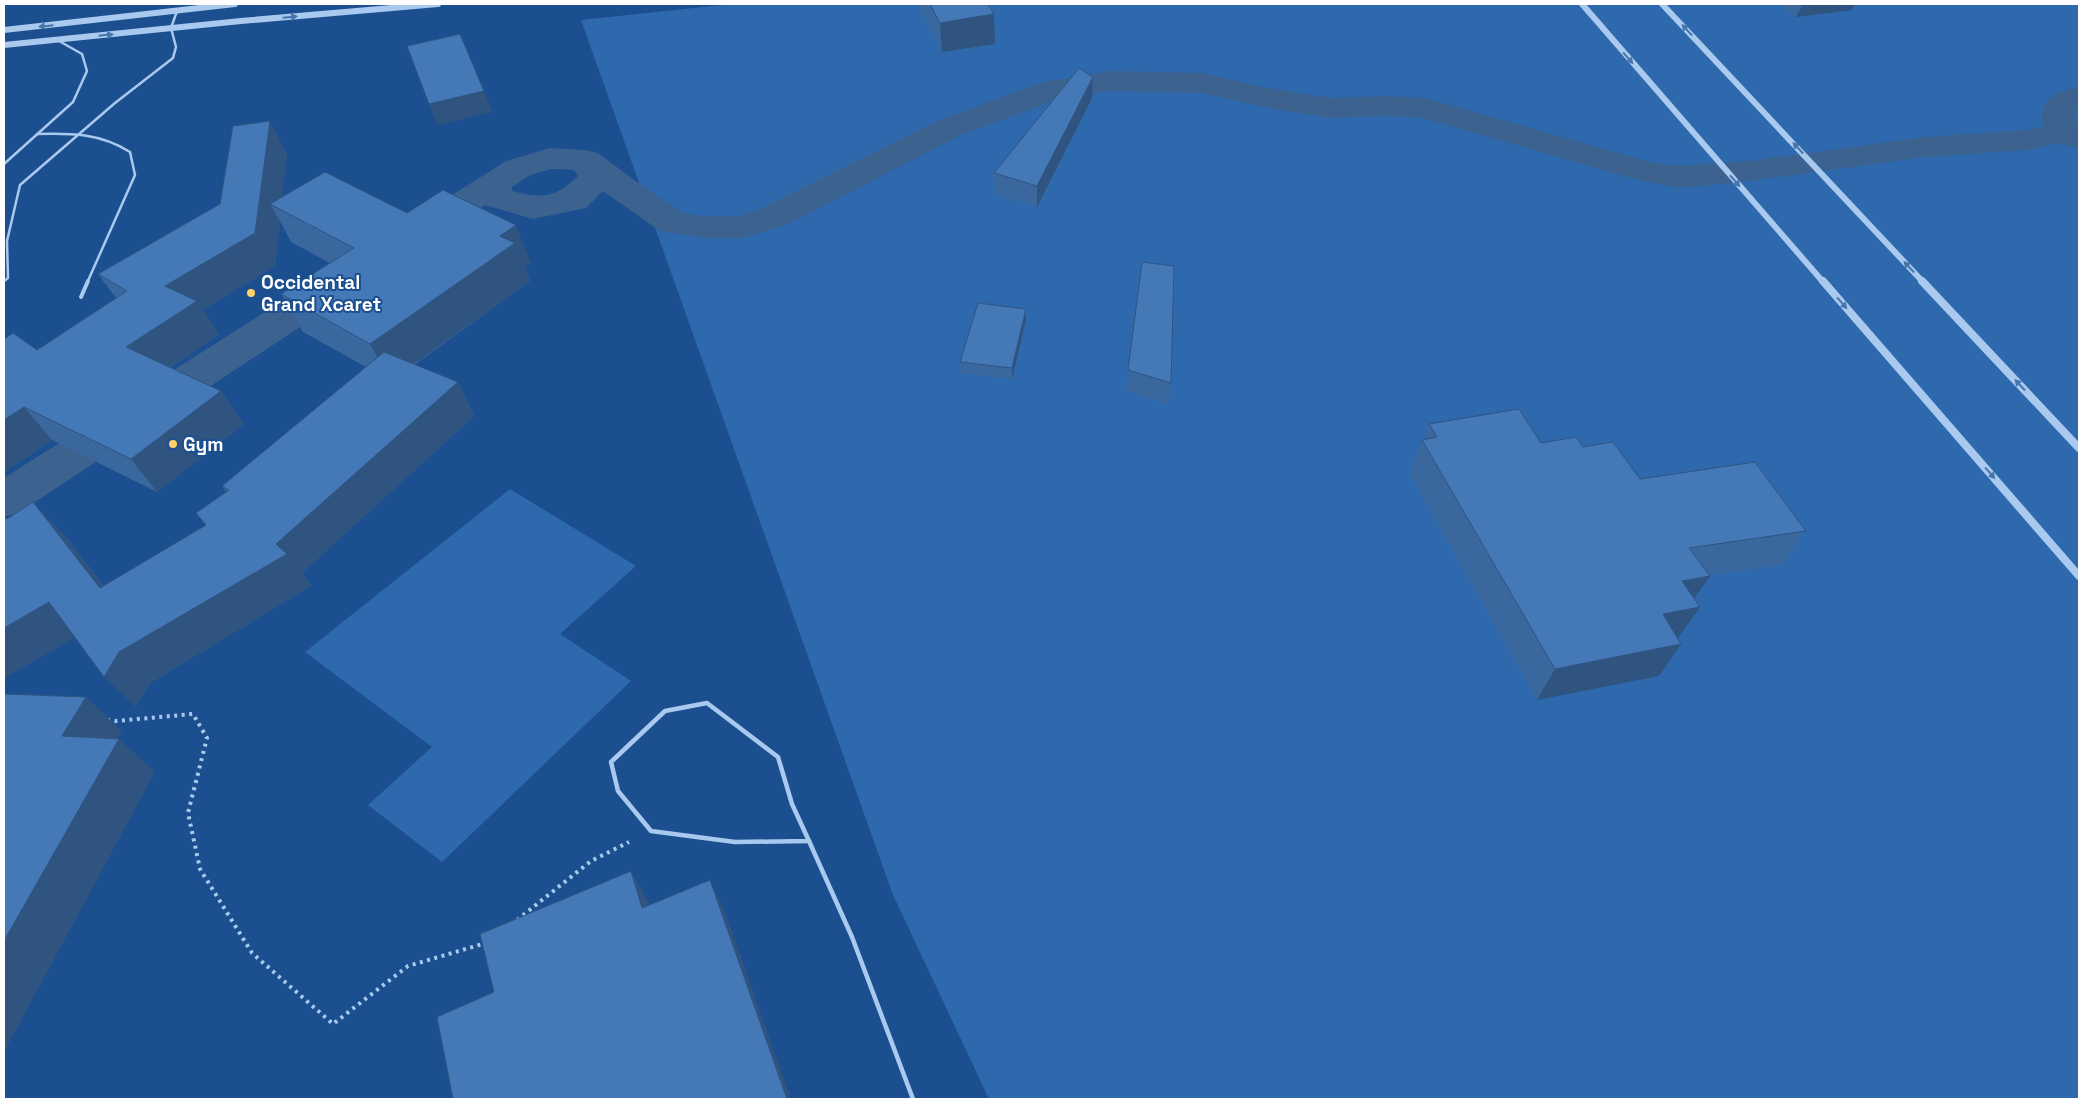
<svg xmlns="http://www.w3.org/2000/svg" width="2083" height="1103" font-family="'Space Grotesk',sans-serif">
	<rect width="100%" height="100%" fill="#1b4f8f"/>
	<g fill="#2e69ad">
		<polygon points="731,4 2079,4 2079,1099 989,1099 893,895 581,20"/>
		<polygon points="510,489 636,566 560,634 631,681 442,862 368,805 432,747 305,652"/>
	</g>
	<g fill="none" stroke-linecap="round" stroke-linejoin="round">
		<g fill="#3c6290" fill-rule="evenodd">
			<path d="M1110,71L1202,73L1263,87L1330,98L1386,96L1425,98L1653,163L1679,166L1750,161L1924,137L2027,130L2044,126C2035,103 2057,88 2079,88V108L2076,109L2074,117L2079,127V149L2060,143L2027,150L1924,157L1750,181L1679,188L1638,180L1423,118L1386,116L1330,118L1263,107L1202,93L1110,91L1061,98L961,135L788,224L743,238H704L660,231L603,191L586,208L533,219L485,205L426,244L413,247L400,244L395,236L400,228L506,161L550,148L586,150L598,153L641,185L683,213L704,216H740L762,208L937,121L1043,82ZM552,169L574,170L578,176C555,198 543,199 512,191V187L530,175Z"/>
			<polygon points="345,267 359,270 364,279 359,288 20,512 4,517 4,478 331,270"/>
		</g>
		<g stroke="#a9c9ee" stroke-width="4" stroke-dasharray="3 4.5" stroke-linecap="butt">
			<polyline points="107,720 116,721 193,714 207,738 188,813 200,869 252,953 333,1024 408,966 486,943"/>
			<polyline points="517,920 591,861 629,842"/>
		</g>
		<g stroke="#a9c9ee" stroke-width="2.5">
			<path d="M37,134C71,133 100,133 130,152L135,175L87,283"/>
			<polyline points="4,164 73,102 87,71 82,54 59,41"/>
			<polyline points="4,281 8,278 7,241 20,185 115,103 173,58 176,47 171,28 177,11"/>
		</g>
		<polyline stroke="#a9c9ee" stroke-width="4" points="81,297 88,281"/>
		<g stroke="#a9c9ee" stroke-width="4.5">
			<polygon points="707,703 778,757 792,804 809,841 735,842 651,831 618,791 611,762 665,711"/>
			<polyline points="809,841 852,937 913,1099"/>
		</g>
		<g stroke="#a9c9ee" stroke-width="6">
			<polyline points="1582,4 1824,283"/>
			<polyline points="1662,4 1924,283"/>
			<polyline points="4,30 235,4"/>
			<polyline points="4,45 241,21 438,4"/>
		</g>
		<g stroke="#a9c9ee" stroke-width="8">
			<polyline points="1823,281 2079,576"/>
			<polyline points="1922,281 2079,448"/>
		</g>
	</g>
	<g fill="#3a679d">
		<polygon points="919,4 988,4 995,44 942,52 919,6"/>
		<polygon points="1780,4 1855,4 1852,10 1796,17"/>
		<polygon points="1093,77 1092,98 1037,207 995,194 994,173"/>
		<polygon points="287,154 282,197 407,213 531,263 525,267 530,281 414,365 458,382 474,416 302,573 311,586 150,683 136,707 75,637 4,678 7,519 64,535 104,586 206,525 196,513 226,492 222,486 366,367 303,332 281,294 330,263 291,242 280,221 275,266 203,310 219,334 170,368 221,391 244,424 157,492 52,440 4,472 37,350 116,298 98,274 220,204"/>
		<polygon points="1026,309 1026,320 1012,379 960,373 960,362"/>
		<polygon points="1128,370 1171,383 1168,404 1126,391"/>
		<polygon points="1429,424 1541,443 1583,447 1640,479 1806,531 1781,565 1709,575 1710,576 1694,599 1678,639 1659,676 1537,700 1410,474 1422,440 1424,439"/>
	</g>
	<g fill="#305480">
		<polygon points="1803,4 1855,4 1852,10 1796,17"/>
		<polygon points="994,14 995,44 942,52 940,23"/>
		<polygon points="1093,77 1092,98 1037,207 1037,186"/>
		<polygon points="484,91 492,112 437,125 429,104"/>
		<polygon points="270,121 287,154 281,210 270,204 280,221 275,266 203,310 219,334 151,381 126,347 165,286 255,233"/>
		<polygon points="516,225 531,263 525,267 530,281 390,381 370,344 500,236"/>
		<polygon points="1026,309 1026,320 1012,379 1012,368"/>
		<polygon points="458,382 474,416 302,573 311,586 150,683 136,707 104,677 119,652 276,544"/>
		<polygon points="221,391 244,424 157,492 131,459"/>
		<polygon points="24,407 52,440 4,472 4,420"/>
		<polygon points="33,502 64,535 130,620 100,588"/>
		<polygon points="1710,576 1687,609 1700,607 1677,640 1641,647 1682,581"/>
		<polygon points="49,602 81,634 4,678 4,628"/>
		<polygon points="1681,644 1659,676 1537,700 1555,669"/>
		<polygon points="86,697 122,731 100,769 62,736"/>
		<polygon points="119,739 155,772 4,1052 4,941"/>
		<polygon points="631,871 648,901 659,937 642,908"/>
		<polygon points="710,880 724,909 791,1099 787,1099"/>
	</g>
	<g fill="#4478b7" stroke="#305480">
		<polygon points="930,4 988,4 994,14 940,23"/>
		<polygon points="460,34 484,91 429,104 407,46"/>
		<polygon points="1079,68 1093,77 1037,186 994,173"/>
		<polygon points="270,121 255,233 165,286 197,301 126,347 221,391 131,459 24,407 4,420 4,339 13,333 37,350 127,291 98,274 220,204 233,126"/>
		<polygon points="325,172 407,213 443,190 516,225 500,236 515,243 370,344 281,294 354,248 270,204"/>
		<polygon points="1142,262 1174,266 1171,383 1128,370"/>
		<polygon points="978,303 1026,309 1012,368 960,362"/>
		<polygon points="384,352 458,382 276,544 287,554 119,652 104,677 49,602 4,628 4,516 7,519 33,502 100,588 206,525 196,513 229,490 222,486"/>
		<polygon points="1519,409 1541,443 1576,437 1583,447 1613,442 1640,479 1755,462 1806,531 1689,548 1710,576 1682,581 1700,607 1663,614 1681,644 1555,669 1422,440 1437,437 1429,424"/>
		<polygon points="4,694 86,697 62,736 119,739 4,941"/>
		<polygon points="631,871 642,908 710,880 787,1099 453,1099 437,1017 494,992 480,934"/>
	</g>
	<defs><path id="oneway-solid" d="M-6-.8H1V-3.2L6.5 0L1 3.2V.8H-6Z" transform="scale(1.25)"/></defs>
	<g fill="#4674ac">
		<use href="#oneway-solid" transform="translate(290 17) rotate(-5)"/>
		<use href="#oneway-solid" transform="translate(46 26) rotate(174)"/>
		<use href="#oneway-solid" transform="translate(1687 30) rotate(-133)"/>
		<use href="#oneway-solid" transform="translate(106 35) rotate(-6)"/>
		<use href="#oneway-solid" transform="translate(1628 58) rotate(49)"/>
		<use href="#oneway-solid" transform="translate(1798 148) rotate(-133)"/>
		<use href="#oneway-solid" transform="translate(1735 181) rotate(49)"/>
		<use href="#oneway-solid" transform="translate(1909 267) rotate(-133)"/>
		<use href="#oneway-solid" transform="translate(1842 303) rotate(49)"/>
		<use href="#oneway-solid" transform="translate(2020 385) rotate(-133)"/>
		<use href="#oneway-solid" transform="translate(1990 473) rotate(49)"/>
	</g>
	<g fill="#ffd166" stroke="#1b4f8f" stroke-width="2">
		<circle cx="251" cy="293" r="5"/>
		<circle cx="173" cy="444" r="5"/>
	</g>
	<g text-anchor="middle" stroke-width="4" stroke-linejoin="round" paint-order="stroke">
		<g font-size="19" font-weight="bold" fill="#fff" stroke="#1b4f8f" text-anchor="start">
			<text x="261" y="289">Occidental<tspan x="261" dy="22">Grand Xcaret</tspan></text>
			<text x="183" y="451">Gym</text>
		</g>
	</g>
	<rect width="2083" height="1103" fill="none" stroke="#ffffff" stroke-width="10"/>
</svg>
